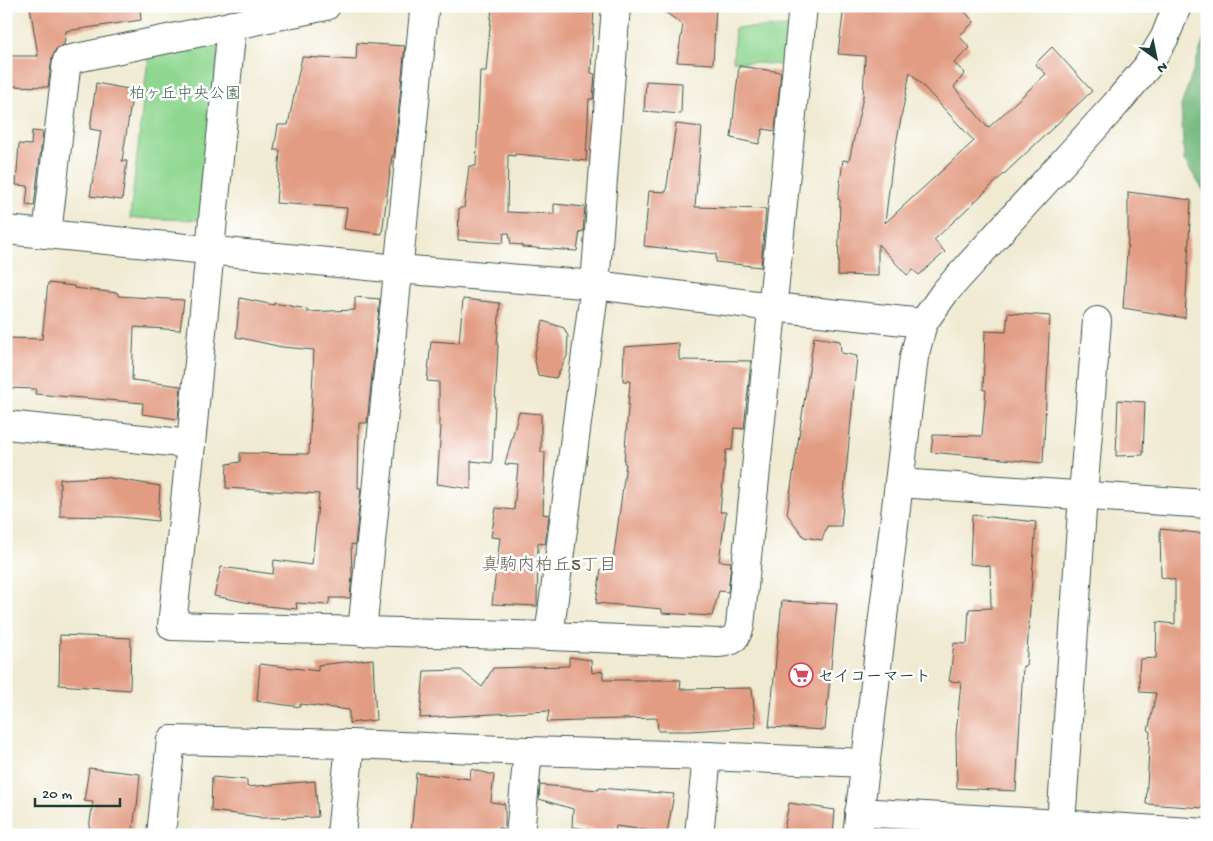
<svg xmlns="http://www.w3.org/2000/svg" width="1213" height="841" font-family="'Gochi Hand','Klee One',sans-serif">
	<rect width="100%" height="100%" fill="#fff"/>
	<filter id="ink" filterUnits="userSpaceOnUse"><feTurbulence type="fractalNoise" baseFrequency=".02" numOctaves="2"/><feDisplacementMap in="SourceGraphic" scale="10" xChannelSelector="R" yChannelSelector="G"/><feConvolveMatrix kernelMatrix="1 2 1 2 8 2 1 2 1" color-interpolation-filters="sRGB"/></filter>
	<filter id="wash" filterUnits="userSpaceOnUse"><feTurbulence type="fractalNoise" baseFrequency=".0096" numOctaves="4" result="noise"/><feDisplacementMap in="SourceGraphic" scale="20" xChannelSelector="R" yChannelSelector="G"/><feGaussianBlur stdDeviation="1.12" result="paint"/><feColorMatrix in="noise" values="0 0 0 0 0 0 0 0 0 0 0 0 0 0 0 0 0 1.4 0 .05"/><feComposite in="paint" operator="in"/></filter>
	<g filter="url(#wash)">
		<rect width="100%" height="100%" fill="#f0ead2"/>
		<g fill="#8fd791" stroke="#578a62">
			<polygon points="797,27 795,66 733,61 735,28"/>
			<polygon points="219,35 203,220 130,218 149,50"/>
		</g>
		<polygon fill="#73b87b" stroke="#497a58" points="1207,30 1207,196 1184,160 1181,106"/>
		<g id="blocks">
			<g fill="#e29c83" fill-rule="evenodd">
				<polygon points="30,6 140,6 141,20 66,31 64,45 56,49 52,58 48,87 7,86 10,56 38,56"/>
				<polygon points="492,6 594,6 591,73 595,74 593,99 589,99 586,161 515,154 515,156 508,155 507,212 554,214 554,204 585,207 583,232 580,231 577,251 522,247 522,245 511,244 509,233 504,233 503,243 458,240 459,208 464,208 469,166 476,166 480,71 486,71"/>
				<polygon points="657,6 716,6 713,64 677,62 683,25"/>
				<path d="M844,6H960L974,22L959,36L970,48L954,63L965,73L954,87L988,128L1046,74L1035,64L1052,47L1092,91L934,240L945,252L919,275L913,270L907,275L878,244V276L838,275L840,200L838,199L843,160L849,161L863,97L865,56L838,54ZM910,72L974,141L885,223L892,165Z"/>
				<polygon points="357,43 405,46 394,156 392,156 382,234 344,229 347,208 276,203 280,150 274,150 278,125 288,125 302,57 356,60"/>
				<polygon points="739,66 781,72 775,131 763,129 759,144 731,138"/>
				<polygon points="646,81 682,83 681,114 644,111"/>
				<polygon points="96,83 133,90 122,161 127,161 122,200 90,196 101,131 90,129"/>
				<polygon points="676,124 702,127 695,207 766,209 761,267 716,262 716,254 644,246 649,191 666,192"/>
				<polygon points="32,131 43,132 34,206 26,205 28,186 16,185 19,144 31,145"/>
				<polygon points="1128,192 1191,200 1185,318 1123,308 1128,239"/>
				<polygon points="48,283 74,286 74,288 118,293 118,296 184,300 180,330 134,327 132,380 181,386 178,419 142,414 143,403 35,394 36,389 6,388 6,338 42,339"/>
				<polygon points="355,297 380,299 367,423 359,423 358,488 361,488 355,545 351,544 352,575 350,598 330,598 328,605 296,603 297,609 266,606 214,596 221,567 273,574 274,560 312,565 319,494 226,488 227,464 240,462 240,453 309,454 314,350 282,347 236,337 240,298 274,305 274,303 307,309 307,312 355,310"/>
				<polygon points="463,299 500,303 497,345 498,345 492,463 471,461 471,489 437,484 441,426 439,426 439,382 427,381 431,341 459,343"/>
				<polygon points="1008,313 1050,316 1043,463 931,452 933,435 982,436 986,390 983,390 985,331 1006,332"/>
				<polygon points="543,321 564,328 568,336 567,356 556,378 538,375 534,356"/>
				<polygon points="814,337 840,341 841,353 857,356 841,526 827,526 822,540 804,537 787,514"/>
				<polygon points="679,343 679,360 751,361 744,429 734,428 732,450 726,450 720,512 726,512 719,561 731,562 728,592 719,591 712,616 662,613 662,609 596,603 601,569 612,569 626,464 624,463 630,381 623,381 624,347"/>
				<polygon points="1118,400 1145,402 1143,455 1116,456"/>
				<polygon points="519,412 541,414 541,452 545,452 543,514 549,515 545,544 538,543 537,606 492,604 500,538 491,537 496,508 514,510 518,465 505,464"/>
				<polygon points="104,477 160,486 158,521 120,517 60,516 60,479"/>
				<polygon points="972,515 1036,522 1026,666 1023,666 1016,791 957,788 956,734 961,682 949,681 951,669 954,643 967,644 969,609 991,608 990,566 970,564"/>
				<polygon points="1160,529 1207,534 1207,702 1203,808 1146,804 1150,732 1148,731 1156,693 1140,692 1139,671 1140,659 1156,658 1157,622 1175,624 1175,580 1161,577"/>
				<polygon points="782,601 837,604 825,730 769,727"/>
				<polygon points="60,635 131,638 130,690 59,685"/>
				<polygon points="569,657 591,660 592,673 603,671 603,680 681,680 680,689 752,688 756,727 690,731 658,731 657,718 583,720 583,721 547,722 549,711 420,718 424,671 461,670 482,687 493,668 569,666"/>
				<polygon points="373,659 376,720 349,723 349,710 300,704 300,707 257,701 260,664 318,671 318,665"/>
				<polygon points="89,768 140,774 137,807 136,807 132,835 88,835 93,802 84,801"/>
				<polygon points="471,769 494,775 491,802 505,804 505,829 498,828 498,835 411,835 416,773 470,779"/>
				<polygon points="212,777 247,780 247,787 315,781 318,817 260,818 260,817 211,811"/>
				<polygon points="540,785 599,790 599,788 674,794 667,833 616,826 615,833 572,827 573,809 539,799"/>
				<polygon points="789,803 835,810 833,835 783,835"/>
			</g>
		</g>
	</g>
	<g filter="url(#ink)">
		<use href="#blocks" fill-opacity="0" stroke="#3e574c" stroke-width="1"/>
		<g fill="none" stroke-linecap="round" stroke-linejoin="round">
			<g stroke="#3e574c" stroke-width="30">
				<g id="minor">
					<path d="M232,25L191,444L172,626L549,636L718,643C732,642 736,640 740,626L803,6"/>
					<polyline points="6,230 398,269 595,285 773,307 923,323 945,292 1115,105 1147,67 1165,37 1177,6"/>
					<polyline points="47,234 67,60 326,6"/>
					<polyline points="6,425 191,444"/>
					<polyline points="899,483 1207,504"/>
					<polyline points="362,632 424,12 423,6"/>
					<polyline points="549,636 595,285 616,6"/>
					<polyline points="859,812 1207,833"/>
					<polyline points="1061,824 1083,495 1097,321"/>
					<polyline points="161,835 171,740 350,744 528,751 707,756 865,763"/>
					<polyline points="341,835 350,744"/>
					<polyline points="520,835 528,751"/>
					<polyline points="699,835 707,756"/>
				</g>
			</g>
			<g stroke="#3e574c" stroke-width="30">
				<polyline id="tertiary" points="857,835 914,357 923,323"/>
			</g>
			<use href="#minor" stroke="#fff" stroke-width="28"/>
			<use href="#tertiary" stroke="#fff" stroke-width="28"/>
		</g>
	</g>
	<defs>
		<g id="supermarket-ring" transform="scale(1.25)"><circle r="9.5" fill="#fff" stroke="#d1495b" stroke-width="1.5"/><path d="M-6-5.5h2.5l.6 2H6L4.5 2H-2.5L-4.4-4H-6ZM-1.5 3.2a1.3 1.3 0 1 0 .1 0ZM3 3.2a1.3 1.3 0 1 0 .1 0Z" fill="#d1495b"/></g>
	</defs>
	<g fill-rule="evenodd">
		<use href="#supermarket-ring" x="801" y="675"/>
	</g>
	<g text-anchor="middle" stroke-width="5" stroke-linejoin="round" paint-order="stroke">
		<g font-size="16" fill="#3b644b" stroke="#fff">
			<text x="185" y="98">柏ヶ丘中央公園</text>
		</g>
		<g font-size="16" font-weight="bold" fill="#1f3d34" stroke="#fff" text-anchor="start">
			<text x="818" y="681">セイコーマート</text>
		</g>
		<g font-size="18" fill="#635e50" stroke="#fff">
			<text x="549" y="570">真駒内柏丘5丁目</text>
		</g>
	</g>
	<rect width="1213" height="841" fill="none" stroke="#fff" stroke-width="25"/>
	<g transform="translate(1156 58) rotate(147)" stroke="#ffffff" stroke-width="4" paint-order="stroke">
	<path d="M0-4L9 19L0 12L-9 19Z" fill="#1f3d34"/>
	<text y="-8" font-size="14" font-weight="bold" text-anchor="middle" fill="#1f3d34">N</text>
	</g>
	<path d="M35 798v8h85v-8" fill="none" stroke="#1f3d34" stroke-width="2.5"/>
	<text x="42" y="798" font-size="15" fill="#1f3d34" stroke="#ffffff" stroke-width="4" paint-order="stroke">20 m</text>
</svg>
